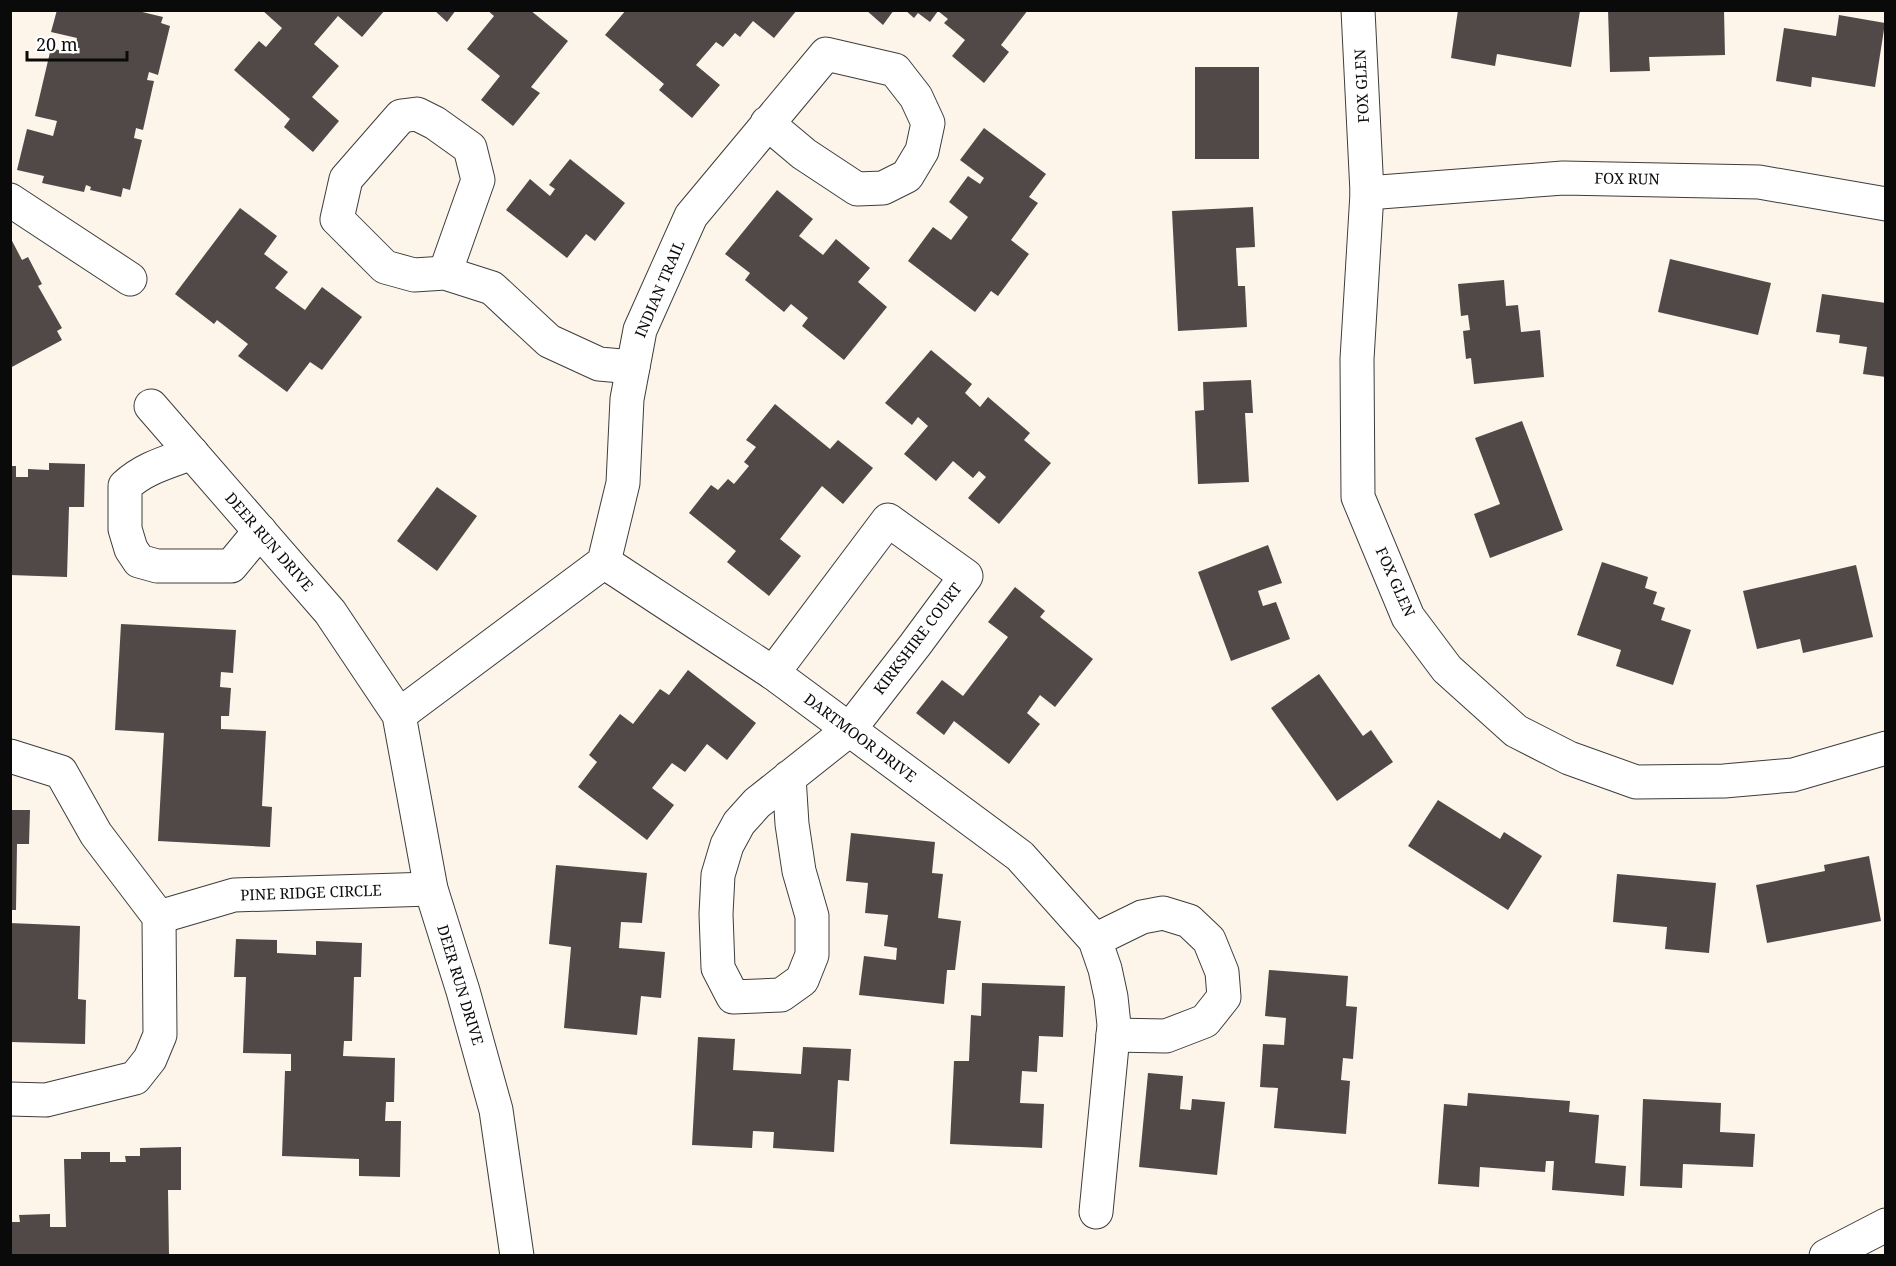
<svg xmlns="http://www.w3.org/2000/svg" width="1896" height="1266" font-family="'Noto Serif',serif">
	<rect width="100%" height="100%" fill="#fdf5e9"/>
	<g fill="#514948">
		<polygon points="57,10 134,10 163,17 161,23 170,26 158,75 149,72 147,80 154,81 143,130 136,128 134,138 142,140 130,190 123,188 121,197 90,190 91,187 86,185 84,192 42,183 44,176 17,170 27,129 53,136 57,121 35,116 51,48 74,54 77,38 51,32"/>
		<polygon points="262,10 385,10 362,37 338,16 314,44 339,66 312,97 339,121 313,152 284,127 290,119 234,70 259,41 266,47 282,28"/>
		<polygon points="434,10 456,10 447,22"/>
		<polygon points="487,10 530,10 568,41 531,87 540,93 513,126 481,100 500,76 467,49 494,16"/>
		<polygon points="626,10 642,12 643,10 797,10 774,38 753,21 740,37 735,33 723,47 716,42 696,65 720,85 692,118 659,90 664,84 605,35"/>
		<polygon points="866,10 894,10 883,25"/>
		<polygon points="905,10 1028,10 1001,45 1009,52 984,83 952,56 965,40 944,23 948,19 938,11 930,22 918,13 914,18"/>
		<polygon points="1458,10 1580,11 1571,67 1497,54 1495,66 1451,58"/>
		<polygon points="1608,10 1724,10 1725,55 1649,57 1650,71 1610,72"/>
		<polygon points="1839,15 1885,23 1875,87 1812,77 1811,87 1776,81 1784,28 1836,36"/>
		<rect x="1195" y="67" width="64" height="92"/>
		<polygon points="984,128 1046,174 1029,197 1038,203 1011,240 1029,254 998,296 991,291 975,312 908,261 933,227 951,240 968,217 949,202 968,176 980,184 984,178 960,160"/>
		<polygon points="570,159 625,203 595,241 586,234 567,258 506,210 530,179 550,196 555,189 549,185"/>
		<polygon points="777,190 813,219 799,236 823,255 836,239 870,268 858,282 887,307 844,360 802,326 808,318 791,304 784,312 745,280 750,273 725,254"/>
		<polygon points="1253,207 1255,247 1236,248 1238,286 1245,286 1247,327 1178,331 1172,211"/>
		<polygon points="240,208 277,236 264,254 288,272 275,288 305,310 322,287 362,317 322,370 310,362 287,392 238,356 248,344 217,320 214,324 175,294"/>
		<polygon points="10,237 22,260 28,257 42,284 38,286 62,328 57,331 62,340 10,368"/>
		<polygon points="1670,259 1771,283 1758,335 1658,312"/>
		<polygon points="1504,280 1506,306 1518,305 1521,332 1540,330 1544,377 1474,384 1471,358 1466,359 1463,331 1470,330 1468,315 1461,316 1458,284"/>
		<polygon points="1822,294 1886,303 1886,377 1863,374 1867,347 1839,343 1840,335 1816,332"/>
		<polygon points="931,350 972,384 965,393 980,407 988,397 1030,433 1024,440 1051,463 999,524 968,498 986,477 979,471 973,478 953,461 936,481 904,454 928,426 918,417 912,425 885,403"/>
		<polygon points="1251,380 1253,413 1245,413 1249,482 1198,484 1195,411 1204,410 1203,382"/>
		<polygon points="775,404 830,449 838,440 873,468 843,504 822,486 780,539 801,556 769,596 727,562 736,551 689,513 711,485 718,490 728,479 734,484 749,466 744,462 756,447 746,440"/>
		<polygon points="1522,421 1563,530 1490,558 1474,514 1500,504 1475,438"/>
		<polygon points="49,463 85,464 84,507 69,507 67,577 10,575 10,466 16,466 16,477 28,477 28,469 49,470"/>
		<polygon points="437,487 477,516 437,571 397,541"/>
		<polygon points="1268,545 1282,583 1258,591 1263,606 1276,602 1290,639 1231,661 1198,572"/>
		<polygon points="1602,562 1648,577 1645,588 1657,592 1653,604 1665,608 1661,620 1691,630 1673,685 1616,666 1621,650 1577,635"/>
		<polygon points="1856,565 1873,637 1803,653 1800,639 1757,649 1743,591"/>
		<polygon points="1015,587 1045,611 1040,617 1093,659 1055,707 1040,695 1027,713 1040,724 1009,764 954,721 944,735 916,713 942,680 963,696 1008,637 988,622"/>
		<polygon points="121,624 236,630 233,673 221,672 220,687 231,688 229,716 221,716 221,729 266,731 262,806 272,807 270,847 158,841 164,733 115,730"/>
		<polygon points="688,670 756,723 727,760 707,744 685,772 672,763 652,788 674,805 647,840 578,787 597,762 589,755 620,714 633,724 660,689 669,695"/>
		<polygon points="1319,674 1363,736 1371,730 1393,762 1337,801 1271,708"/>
		<polygon points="1438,800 1500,839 1504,832 1542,856 1508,910 1408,846"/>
		<polygon points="10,810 30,810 29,844 17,844 16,910 10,910"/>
		<polygon points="851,833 935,842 932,873 943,874 938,918 961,921 955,970 947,970 944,1004 859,995 864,956 896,960 897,948 884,946 888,915 865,913 868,883 846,881"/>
		<polygon points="1869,856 1881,921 1767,943 1756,885 1825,871 1824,865"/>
		<polygon points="556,865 647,873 642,923 621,922 619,948 665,952 661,998 641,996 637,1035 564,1028 571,947 549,944"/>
		<polygon points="1617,874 1716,883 1709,953 1665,949 1667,927 1613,922"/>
		<polygon points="10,923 80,926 78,999 86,1000 85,1044 10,1042"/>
		<polygon points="236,939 277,940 277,953 316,955 316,941 362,943 361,977 354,977 352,1041 344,1041 343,1056 395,1058 394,1102 386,1102 385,1121 401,1121 400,1177 359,1176 359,1159 282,1156 285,1071 291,1071 291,1054 243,1053 246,977 234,977"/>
		<polygon points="1269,970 1348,976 1346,1006 1357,1007 1353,1059 1343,1058 1341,1080 1350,1081 1346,1134 1274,1128 1278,1088 1260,1087 1263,1044 1284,1045 1286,1018 1265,1016"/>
		<polygon points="982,983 1065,986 1063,1037 1039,1036 1037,1072 1022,1071 1020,1103 1044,1104 1042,1148 950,1144 954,1061 969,1061 971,1015 981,1016"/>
		<polygon points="698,1037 735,1039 733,1070 801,1074 803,1047 851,1049 849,1081 838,1080 834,1152 773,1148 774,1132 753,1131 752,1148 692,1145"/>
		<polygon points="1148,1073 1183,1076 1180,1109 1191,1110 1192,1099 1225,1102 1217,1175 1139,1167"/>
		<polygon points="1468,1093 1570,1101 1569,1112 1599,1115 1595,1163 1626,1166 1624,1196 1552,1190 1554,1161 1546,1161 1545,1172 1480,1167 1479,1187 1438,1184 1444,1104 1467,1106"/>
		<polygon points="1643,1099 1721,1103 1720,1132 1755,1134 1753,1167 1683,1164 1682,1188 1640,1186"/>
		<polygon points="181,1147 181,1190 168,1190 169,1256 10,1256 10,1222 20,1222 19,1215 50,1214 50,1227 66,1227 64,1159 81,1159 81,1152 110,1152 110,1162 126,1162 125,1156 140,1156 140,1148"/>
	</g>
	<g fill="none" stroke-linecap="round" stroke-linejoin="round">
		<g stroke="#3d3d3d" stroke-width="35">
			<g id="minor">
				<polyline points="1358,10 1367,193 1357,359 1358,497 1408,617 1447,669 1516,731 1569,758 1636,782 1724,781 1793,775 1886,748"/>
				<polyline points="1367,193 1563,178 1759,182 1886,204"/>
				<polyline points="10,200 130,279"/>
				<polyline points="445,273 478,180 470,148 435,123 417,114 401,116 346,179 337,219 385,267 414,275 445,273 492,288 549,341 599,364 633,367"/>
				<polyline points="151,406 330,612 399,715 431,889 463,991 496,1110 517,1256"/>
				<path d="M192,453C168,462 144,468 125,486V529L131,549L139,561L157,566H231L260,531"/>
				<polyline points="604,562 773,673 1020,856 1095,940 1105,969 1111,997 1114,1025 1096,1212"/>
				<polyline points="773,673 888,520 966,576 915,645 849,730 757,803 739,823 727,845 718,875 716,914 718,968 733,997 781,995 802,980 812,955 812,916 799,871 792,824 789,777"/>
				<polyline points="399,715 604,562 623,483 627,399 640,330 691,216 826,54 895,70 916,97 928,123 922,151 907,176 883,188 857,189 804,154 767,123"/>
				<polyline points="10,756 61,772 96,834 159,917 160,1035 150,1059 135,1078 46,1100 10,1099"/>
				<polyline points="159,917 234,895 431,889"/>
				<polyline points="1095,940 1142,917 1163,913 1189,921 1209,940 1222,972 1224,997 1205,1021 1166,1036 1113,1035"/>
				<polyline points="1826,1256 1886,1225"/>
			</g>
		</g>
		<use href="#minor" stroke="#fff" stroke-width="33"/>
	</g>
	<g text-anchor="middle" stroke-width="6" stroke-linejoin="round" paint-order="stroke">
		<g font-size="15" fill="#0a0a0a" stroke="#fff">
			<text transform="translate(1362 86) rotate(-93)" y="5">FOX GLEN</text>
			<text transform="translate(1627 179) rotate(1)" y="5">FOX RUN</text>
			<text transform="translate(660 289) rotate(-67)" y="5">INDIAN TRAIL</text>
			<text transform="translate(269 542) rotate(49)" y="5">DEER RUN DRIVE</text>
			<text transform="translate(1395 582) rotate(66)" y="5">FOX GLEN</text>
			<text transform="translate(918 639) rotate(-53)" y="5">KIRKSHIRE COURT</text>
			<text transform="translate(860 738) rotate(37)" y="5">DARTMOOR DRIVE</text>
			<text transform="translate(311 893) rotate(-2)" y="5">PINE RIDGE CIRCLE</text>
			<text transform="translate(460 985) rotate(73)" y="5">DEER RUN DRIVE</text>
		</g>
	</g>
	<rect width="1896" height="1266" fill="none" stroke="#0a0a0a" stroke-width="24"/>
	<path d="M27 51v9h100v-9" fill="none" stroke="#0a0a0a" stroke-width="3"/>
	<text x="36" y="51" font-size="18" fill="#0a0a0a" stroke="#ffffff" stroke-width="4.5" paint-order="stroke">20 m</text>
</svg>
